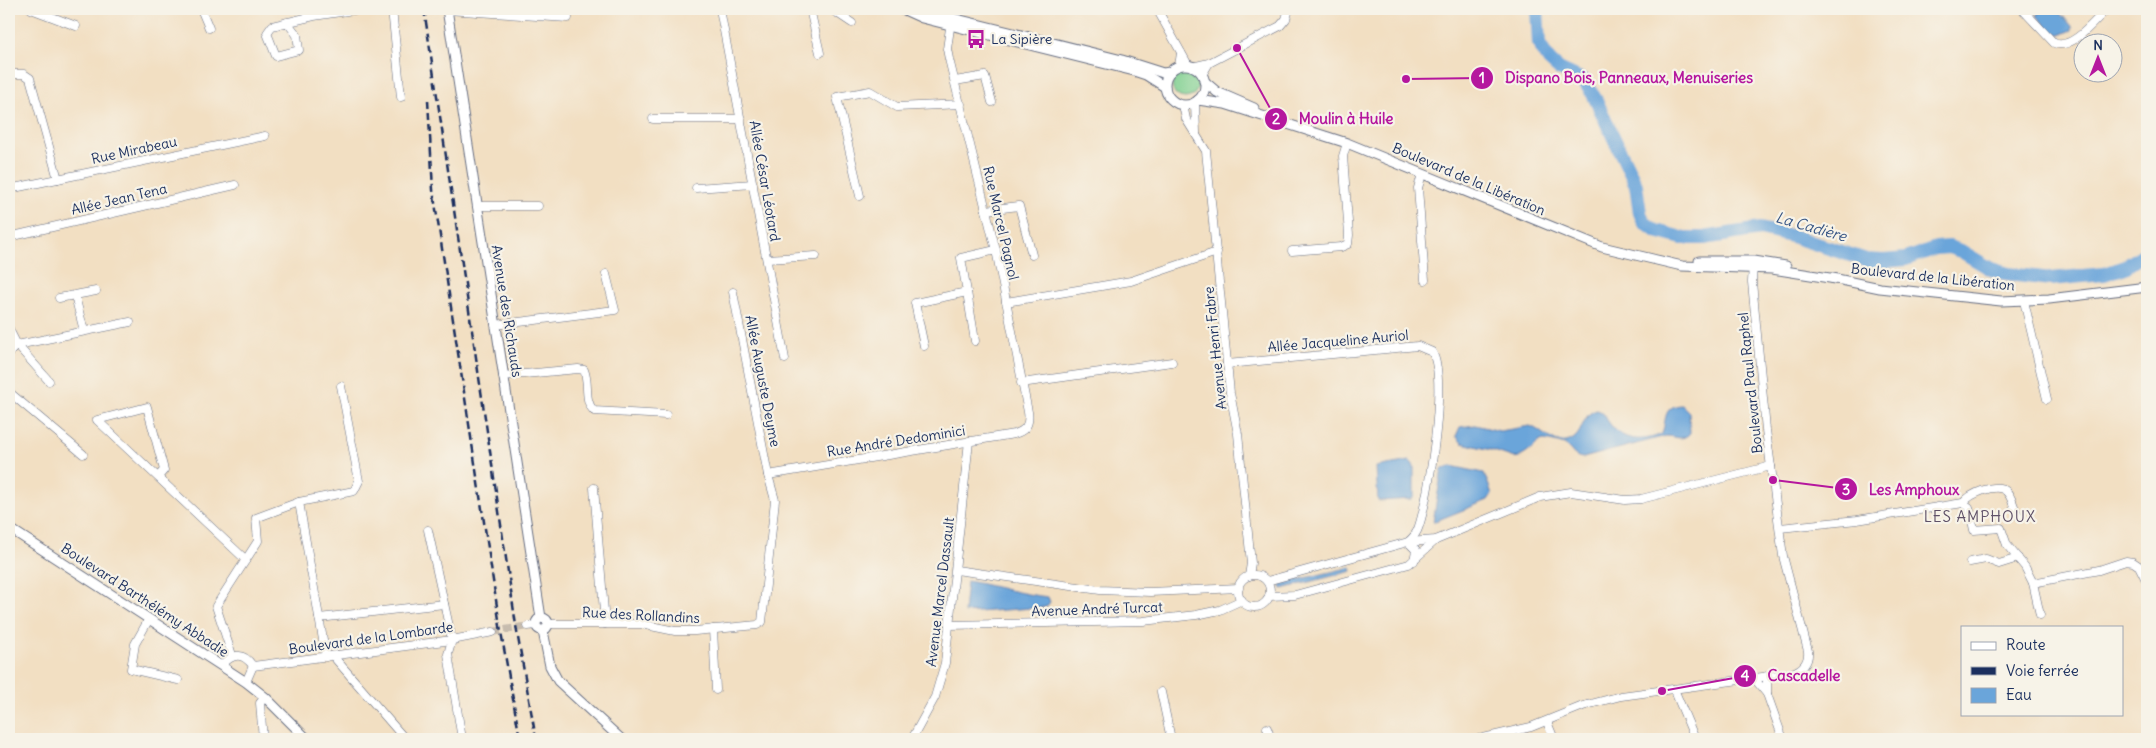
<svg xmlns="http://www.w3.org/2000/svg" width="2156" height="748" font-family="Delius,sans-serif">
	<rect width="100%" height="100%" fill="#f7f3e8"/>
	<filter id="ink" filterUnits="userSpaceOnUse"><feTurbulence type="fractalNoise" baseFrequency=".02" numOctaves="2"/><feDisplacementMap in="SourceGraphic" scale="10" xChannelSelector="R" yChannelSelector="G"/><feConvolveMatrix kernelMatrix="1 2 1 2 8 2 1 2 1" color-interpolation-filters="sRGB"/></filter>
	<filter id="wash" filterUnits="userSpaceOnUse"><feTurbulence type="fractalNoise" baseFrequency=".0096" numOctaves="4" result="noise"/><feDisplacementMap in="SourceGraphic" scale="20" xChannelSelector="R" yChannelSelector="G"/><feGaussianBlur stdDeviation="1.12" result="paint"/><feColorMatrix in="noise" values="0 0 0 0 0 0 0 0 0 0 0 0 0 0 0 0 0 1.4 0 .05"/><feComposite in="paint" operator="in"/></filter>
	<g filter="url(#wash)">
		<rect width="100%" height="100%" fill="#f2dfc2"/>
		<circle fill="#80d091" stroke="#4e8078" cx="1185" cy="85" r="13"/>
		<g fill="#6aa5da" stroke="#426a9c">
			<polygon points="2041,9 2056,9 2072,26 2072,30 2060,35 2051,31 2037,16"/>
			<path d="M1682,405L1689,412L1690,433C1682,442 1675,436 1666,436L1583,458C1572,457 1573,450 1564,445C1559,443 1550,441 1544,440C1537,440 1529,457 1514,458L1491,450L1462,443L1456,436L1460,427L1475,425L1500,431L1530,426C1542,430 1557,450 1573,439C1584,432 1582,413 1597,410C1605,412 1605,418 1610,424C1623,442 1643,442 1662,434C1667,420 1662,406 1682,405Z"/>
			<polygon points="1410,461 1414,466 1414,497 1411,499 1378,501 1376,467"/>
			<polygon points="1451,466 1484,473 1492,494 1488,500 1433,522 1442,469"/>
			<polygon points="1351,567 1352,571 1282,589 1281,584"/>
			<path d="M967,581C995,586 1020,594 1048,597L1050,602L1046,607L964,613Z"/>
		</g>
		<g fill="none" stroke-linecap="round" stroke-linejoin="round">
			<polyline stroke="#6aa5da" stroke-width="14" points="1537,9 1539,44 1549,60 1559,69 1583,80 1593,94 1636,185 1640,213 1644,222 1656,231 1682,238 1704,238 1760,229 1795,237 1866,260 1884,261 1906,259 1936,248 1949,247 1961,251 1991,269 2008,274 2051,279 2104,274 2125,267 2147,252"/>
		</g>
	</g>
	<g filter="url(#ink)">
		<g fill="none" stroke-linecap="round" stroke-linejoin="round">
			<polyline stroke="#c7bcae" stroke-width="8" stroke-dasharray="8 4" stroke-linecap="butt" points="493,632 528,626"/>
			<g stroke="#666d81" stroke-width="9">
				<g id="minor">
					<polyline points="31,9 76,26"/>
					<polyline points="201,9 209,28"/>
					<polyline points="392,9 401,97"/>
					<polyline points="720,9 785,359"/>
					<polyline points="810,9 820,53"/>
					<polyline points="831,9 852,23"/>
					<polyline points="1157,9 1188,65"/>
					<path d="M2022,9L2054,43C2072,51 2095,20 2107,9"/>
					<polyline points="447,10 568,18"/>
					<polyline points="287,22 297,35 299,50 276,56 267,33 272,26 314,16 360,9"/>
					<polyline points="1179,66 1181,53"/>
					<polyline points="1192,67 1209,63 1280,26 1286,19 1289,9"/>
					<polyline points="9,74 24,74 30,78 58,179"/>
					<polyline points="1202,75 1209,63"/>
					<polyline points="955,81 985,76 992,102"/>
					<polyline points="1195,102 1196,133"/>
					<polyline points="1183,105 1186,119 1206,151 1230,393 1238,434 1251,563 1249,576"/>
					<polyline points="653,119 741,119"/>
					<polyline points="1422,174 1418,188 1425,280"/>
					<polyline points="696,188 753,184"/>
					<polyline points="9,189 265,136"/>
					<polyline points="860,196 837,97 870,91 897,107 961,104"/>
					<polyline points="477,206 538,206"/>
					<polyline points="986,210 1019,206 1032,255"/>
					<polyline points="9,237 235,185"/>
					<polyline points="1292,251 1341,247 1348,244 1349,235 1343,156 1347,143"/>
					<polyline points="767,259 816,256"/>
					<polyline points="967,292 975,341"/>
					<polyline points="75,296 84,331"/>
					<polyline points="59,298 96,291"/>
					<polyline points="2024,301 2047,399"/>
					<polyline points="1006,302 1131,281 1217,252"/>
					<polyline points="495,325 615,310 606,274"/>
					<polyline points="9,329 17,345 49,381"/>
					<polyline points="924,346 915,303 967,292 961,258 996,250"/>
					<polyline points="9,353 17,345 130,322"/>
					<path d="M1227,364L1418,346L1432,352C1448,378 1429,496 1419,526C1417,533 1413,538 1408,542L1416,550L1414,561"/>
					<path d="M503,376L578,369L584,370C590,384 583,400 594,411L666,415"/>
					<polyline points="1021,383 1172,362"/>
					<polyline points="9,392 83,454"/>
					<path d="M768,475L1014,434C1026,431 1030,424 1028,412L997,255L949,59L947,49L951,21"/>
					<polyline points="158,477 164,470 147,407 97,420 246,560"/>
					<polyline points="594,488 605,624"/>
					<polyline points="299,502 326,657"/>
					<path d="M1963,503C1970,494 1996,482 2006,491C2013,497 2013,509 2019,516"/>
					<polyline points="1780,528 1857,520 1963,503 1969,507 1974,530 2001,528 2007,545 2025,567 2033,583 2099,570 2126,561 2133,562 2139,566 2147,582"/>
					<polyline points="428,530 452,640 448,654 462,739"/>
					<polyline points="1970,562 1986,559 1999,564 2018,558"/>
					<polyline points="956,570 1100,590 1150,592 1239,588"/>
					<circle cx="1254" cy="591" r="16"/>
					<polyline points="1267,581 1408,542 1436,540 1540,497 1571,492 1625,500 1641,499 1771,466"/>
					<polyline points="2033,583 2040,615"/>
					<polyline points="1269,596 1295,595 1409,564 1436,540"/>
					<polyline points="319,618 444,604"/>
					<polyline points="149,619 135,644 131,669 178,680"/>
					<polyline points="548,624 641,624 675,631 695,631 757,625 762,622 775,500 768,475 733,292"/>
					<polyline points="949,625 1143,621 1196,615 1220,610 1242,600"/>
					<polyline points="528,626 536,625"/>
					<polyline points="713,629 716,690"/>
					<polyline points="232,655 216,606 258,541 256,518 299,502 354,491 359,481 341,386"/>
					<polyline points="333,656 405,739"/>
					<path d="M222,665C233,653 243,652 253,666"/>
					<polyline points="253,666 452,640 493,632"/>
					<polyline points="1756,678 1758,683 1767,694 1767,676"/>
					<polyline points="246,682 253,666"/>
					<polyline points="1674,689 1695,739"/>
					<polyline points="1161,692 1171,739"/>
					<polyline points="1767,694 1783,739"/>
					<polyline points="1547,722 1554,739"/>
					<polyline points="1267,728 1271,739"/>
					<polyline points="263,739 260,703 265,697"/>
					<polyline points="912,739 935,697 945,663 969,441"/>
					<path d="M1479,739L1531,727L1583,706L1621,696L1792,673C1803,669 1809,662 1808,651L1783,556L1766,430L1752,282L1753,264"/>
				</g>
			</g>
			<g stroke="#666d81" stroke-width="11">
				<g id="tertiary">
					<polyline points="447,9 541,618"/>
					<polyline points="902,9 922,18 1134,71 1146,75 1165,87"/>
					<polyline points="916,9 1122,60 1163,73 1170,72"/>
					<circle cx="1185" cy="85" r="20"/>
					<polyline points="1204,81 1217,92 1254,108"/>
					<polyline points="1198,100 1225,104 1347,143 1602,247 1682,266 1772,269 1836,279"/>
					<polyline points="1699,261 1754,261 1786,266"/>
					<polyline points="1832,278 1880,288 2001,301 2049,299 2147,287"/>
					<polyline points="9,528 246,682 265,697 307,739"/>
					<circle cx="542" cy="624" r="6"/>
					<polyline points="543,631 550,666 558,681 621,739"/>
				</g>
			</g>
			<use href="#minor" stroke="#fff" stroke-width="8"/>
			<use href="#tertiary" stroke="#fff" stroke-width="9"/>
			<g stroke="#1b2f5e" stroke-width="2.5" stroke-dasharray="8 4" stroke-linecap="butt">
				<polyline points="424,9 517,632 536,739"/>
				<polyline points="428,100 433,190 500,626 520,739"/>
			</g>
		</g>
	</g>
	<defs>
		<g id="bus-bare" transform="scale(1.5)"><path d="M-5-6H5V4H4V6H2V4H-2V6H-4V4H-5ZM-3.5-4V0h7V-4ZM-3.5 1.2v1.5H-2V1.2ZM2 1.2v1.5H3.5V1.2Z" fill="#b5179e" stroke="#f7f3e8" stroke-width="2.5" paint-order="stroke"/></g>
	</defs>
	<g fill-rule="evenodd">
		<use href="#bus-bare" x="976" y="39"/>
	</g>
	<g text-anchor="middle" stroke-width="4.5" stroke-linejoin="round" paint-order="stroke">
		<g font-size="14" fill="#1b2f5e" stroke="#f7f3e8" text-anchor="start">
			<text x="991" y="44">La Sipière</text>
		</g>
		<g font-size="14" fill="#1b2f5e" stroke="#f7f3e8">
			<text transform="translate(134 150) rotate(-12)" y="5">Rue Mirabeau</text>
			<text transform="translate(1469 179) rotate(23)" y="5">Boulevard de la Libération</text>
			<text transform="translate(765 181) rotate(80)" y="5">Allée César Léotard</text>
			<text transform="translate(119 199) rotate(-13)" y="5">Allée Jean Tena</text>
			<text transform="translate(1001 223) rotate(77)" y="5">Rue Marcel Pagnol</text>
			<text transform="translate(1933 277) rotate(6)" y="5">Boulevard de la Libération</text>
			<text transform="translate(507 311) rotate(81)" y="5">Avenue des Richauds</text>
			<text transform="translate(1338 341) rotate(-5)" y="5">Allée Jacqueline Auriol</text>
			<text transform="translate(1215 348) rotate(-96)" y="5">Avenue Henri Fabre</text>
			<text transform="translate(763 381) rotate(79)" y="5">Allée Auguste Deyme</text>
			<text transform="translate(1750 383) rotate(-96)" y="5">Boulevard Paul Raphel</text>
			<text transform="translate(896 441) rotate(-9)" y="5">Rue André Dedominici</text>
			<text transform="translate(940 592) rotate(-83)" y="5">Avenue Marcel Dassault</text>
			<text transform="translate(145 600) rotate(33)" y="5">Boulevard Barthélémy Abbadie</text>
			<text transform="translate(1097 609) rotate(-2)" y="5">Avenue André Turcat</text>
			<text transform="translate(641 615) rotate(3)" y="5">Rue des Rollandins</text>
			<text transform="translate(371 638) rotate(-8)" y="5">Boulevard de la Lombarde</text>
		</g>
		<g font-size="15" font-style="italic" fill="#335283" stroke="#f7f3e8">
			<text transform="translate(1811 227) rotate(16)" y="5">La Cadière</text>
		</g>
		<g font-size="15" letter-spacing="1" fill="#5f5168" stroke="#f7f3e8">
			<text x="1980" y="522">LES AMPHOUX</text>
		</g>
	</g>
	<path fill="none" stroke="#b5179e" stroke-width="2" d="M1406 79L1482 78M1237 48L1276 119M1773 480L1846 489M1662 691L1745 676"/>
	<g fill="#b5179e" stroke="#f7f3e8" stroke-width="2">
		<circle cx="1406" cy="79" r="5"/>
		<circle cx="1237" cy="48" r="5"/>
		<circle cx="1773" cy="480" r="5"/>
		<circle cx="1662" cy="691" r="5"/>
		<circle cx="1482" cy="78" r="12"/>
		<circle cx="1276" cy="119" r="12"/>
		<circle cx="1846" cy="489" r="12"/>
		<circle cx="1745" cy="676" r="12"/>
	</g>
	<g font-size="15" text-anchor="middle" font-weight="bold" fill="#fff">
		<text x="1482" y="83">1</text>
		<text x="1276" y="124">2</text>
		<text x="1846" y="495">3</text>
		<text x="1745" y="681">4</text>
	</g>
	<g font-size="15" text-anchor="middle" font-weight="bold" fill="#b5179e" stroke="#f7f3e8" stroke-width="4.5" stroke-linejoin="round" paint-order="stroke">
		<text x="1629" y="83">Dispano Bois, Panneaux, Menuiseries</text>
		<text x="1346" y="124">Moulin à Huile</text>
		<text x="1914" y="495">Les Amphoux</text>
		<text x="1804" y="681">Cascadelle</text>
	</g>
	<rect width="2156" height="748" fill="none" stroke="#f7f3e8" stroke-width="30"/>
	<rect x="1961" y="626" width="162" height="90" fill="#f7f3e8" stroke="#9fa5b1"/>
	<rect x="1971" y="642" width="25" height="8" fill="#ffffff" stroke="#9fa5b1"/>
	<text x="2006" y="650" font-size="15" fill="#1b2f5e">Route</text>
	<rect x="1971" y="667" width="25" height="8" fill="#1b2f5e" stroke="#9fa5b1"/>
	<text x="2006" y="676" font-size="15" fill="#1b2f5e">Voie ferrée</text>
	<rect x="1971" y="688" width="25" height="15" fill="#6aa5da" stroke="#9fa5b1"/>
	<text x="2006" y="700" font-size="15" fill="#1b2f5e">Eau</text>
	<g transform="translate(2098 58)"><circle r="24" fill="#f7f3e8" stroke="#9fa5b1"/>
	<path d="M0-4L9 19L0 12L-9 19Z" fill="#b5179e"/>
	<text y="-8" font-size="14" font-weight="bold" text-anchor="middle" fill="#1b2f5e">N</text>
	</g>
</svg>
